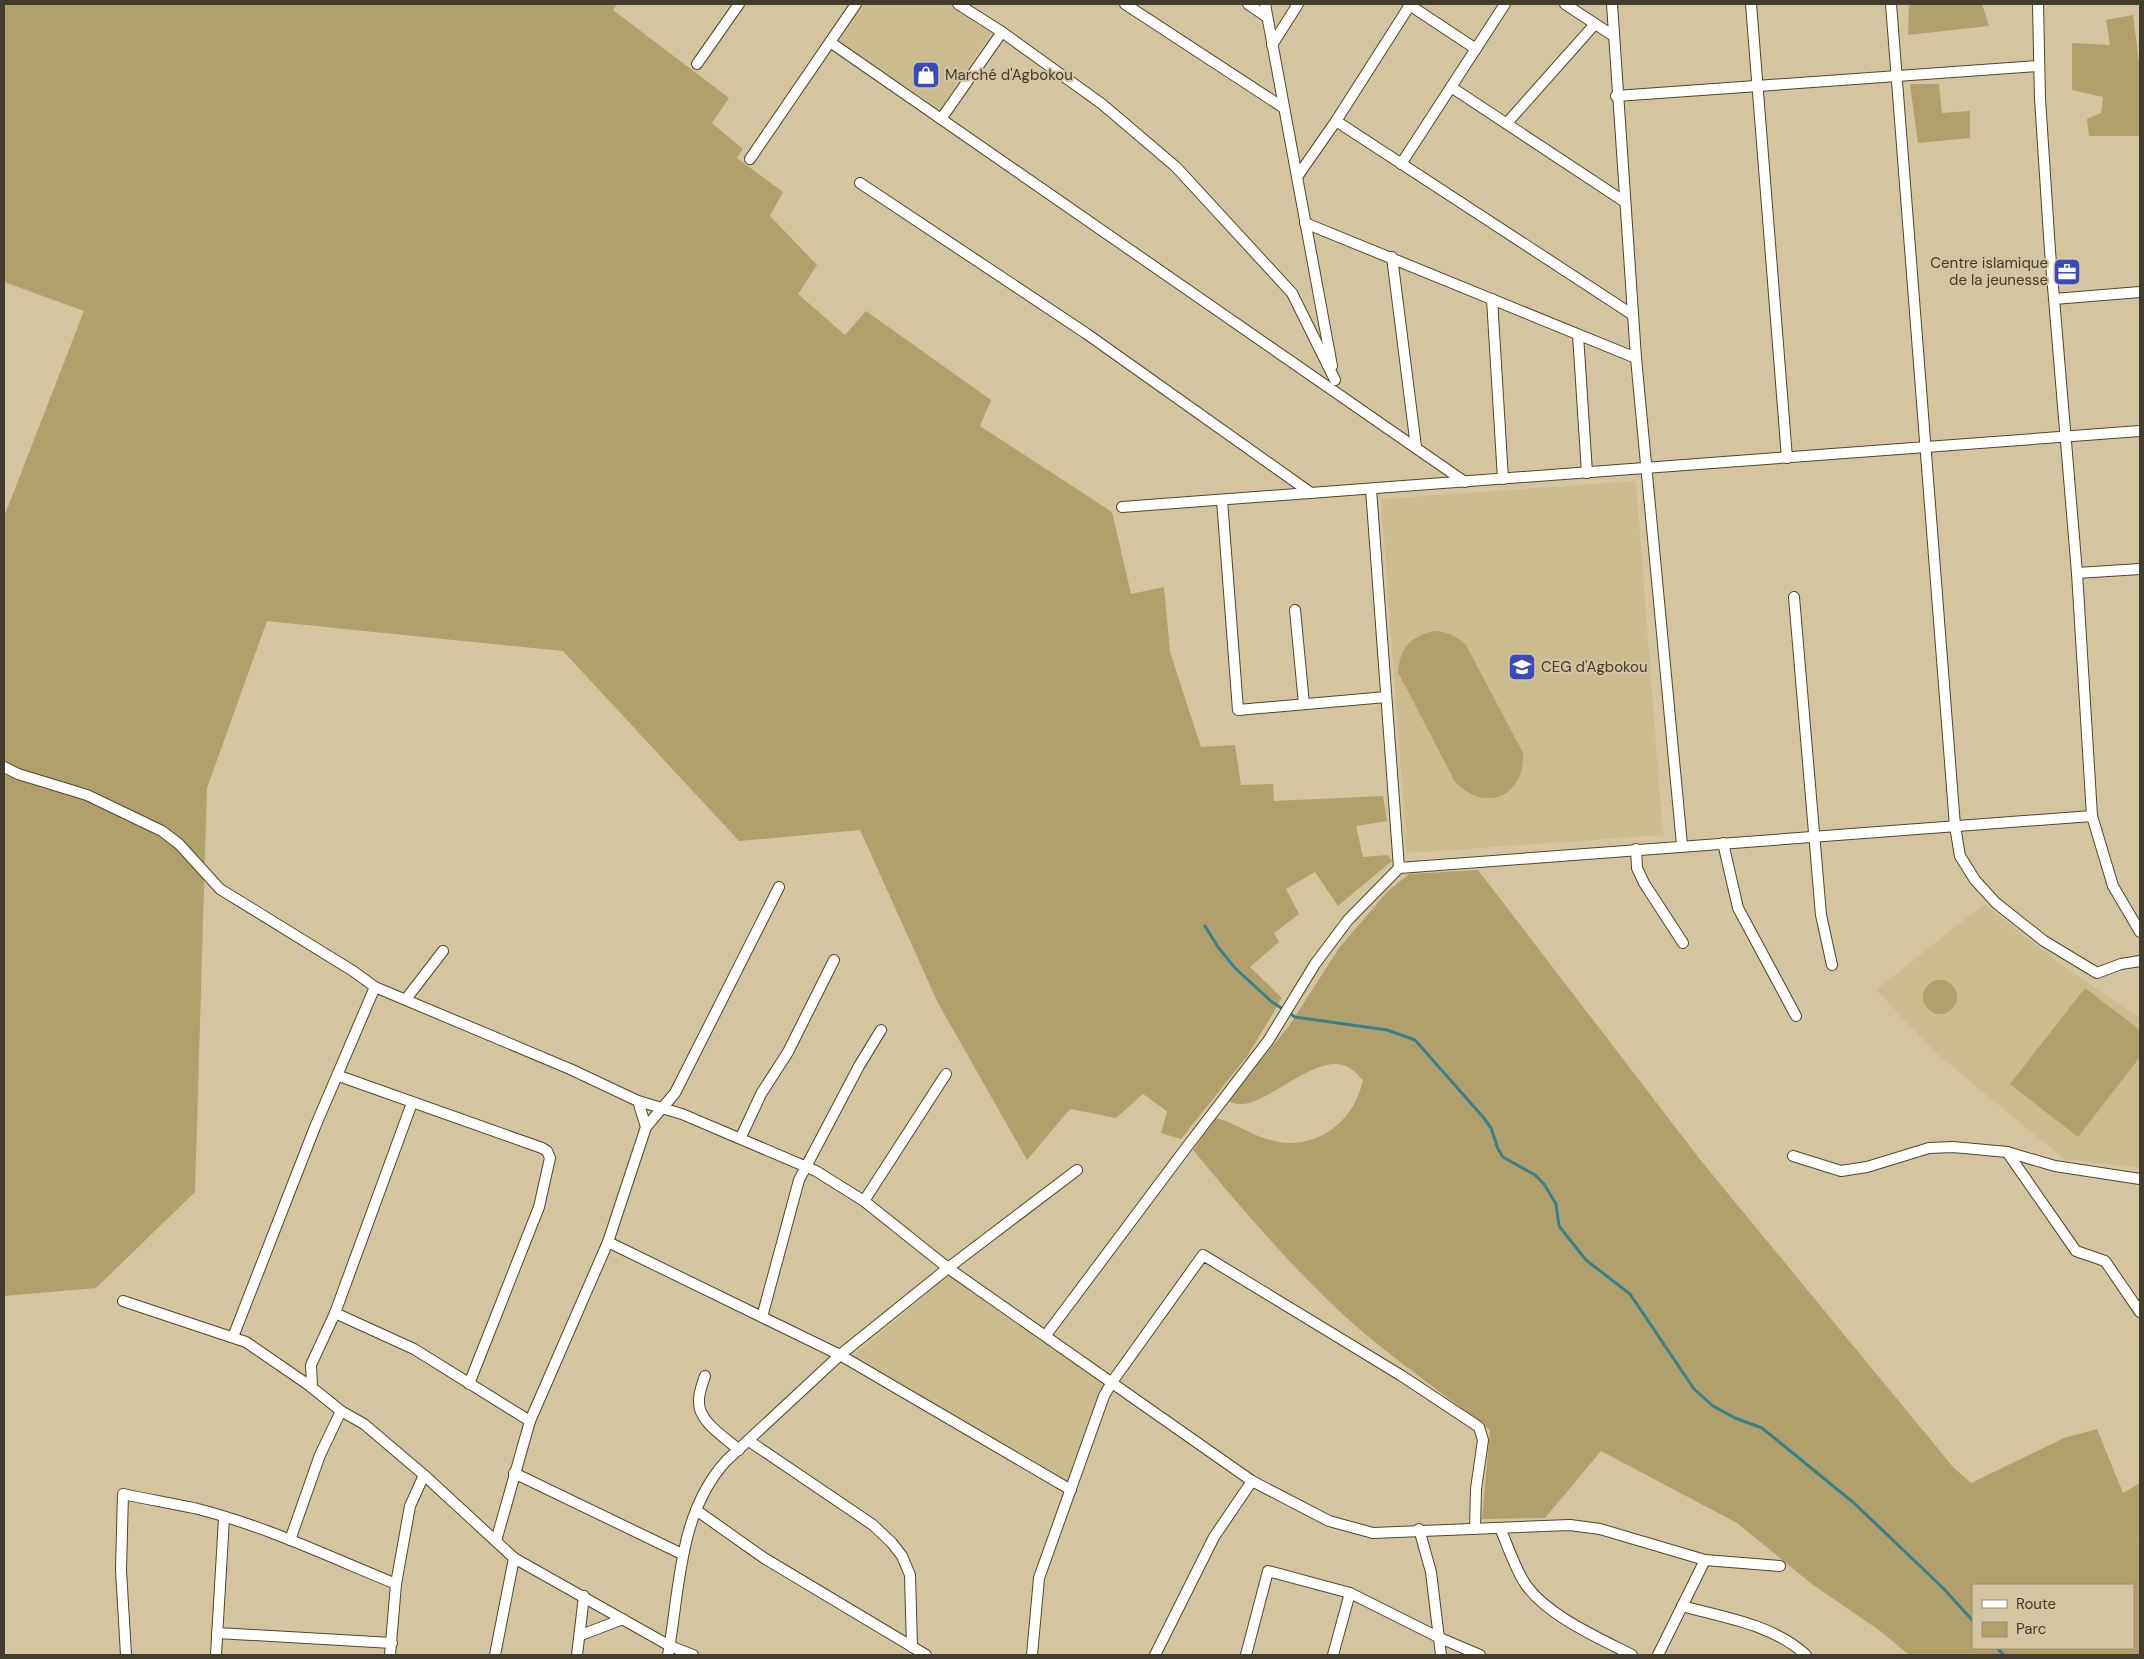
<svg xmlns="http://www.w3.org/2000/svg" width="2144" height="1659" font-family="'DM Sans',sans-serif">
	<rect width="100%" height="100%" fill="#d2c5a0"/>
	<g fill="#cbbc8f">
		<polygon points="863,4 947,4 991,33 940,109 838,41"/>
		<polygon points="1636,481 1663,835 1407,853 1381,499"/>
		<polygon points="1984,904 2059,963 2140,1018 2140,1168 2064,1159 1937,1054 1876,990"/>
		<polygon points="951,1274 1107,1381 1069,1482 853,1356"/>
	</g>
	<g fill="#b2a06c" fill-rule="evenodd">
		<polygon points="4,4 617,4 613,10 729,98 712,123 743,149 737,158 783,192 770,216 817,265 798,294 845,335 866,311 991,400 980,426 1112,512 1131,594 1164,587 1170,652 1201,747 1235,745 1241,785 1273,784 1274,801 1383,796 1387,821 1356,826 1363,857 1388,855 1392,861 1338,906 1315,872 1286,889 1299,914 1274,933 1279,942 1250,967 1282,998 1248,1055 1181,1139 1161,1133 1167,1111 1143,1094 1116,1118 1070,1109 1027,1160 938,1003 860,830 739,841 563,651 267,621 207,788 195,1192 96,1288 4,1296 4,517 84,311 4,282"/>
		<polygon points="1909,4 1982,4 1989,26 1908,35"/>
		<polygon points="2133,15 2140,70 2140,136 2089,136 2087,119 2101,113 2103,97 2072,90 2072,43 2110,45 2106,20"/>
		<polygon points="1910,84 1939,84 1942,113 1970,111 1970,138 1918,143"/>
		<path d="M1434,631C1448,632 1456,636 1466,645L1523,753C1525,797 1485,813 1455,782L1398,672C1400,648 1411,636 1434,631Z"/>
		<path d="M1478,870L1702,1162L1953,1467L1971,1483L2064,1438L2097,1429L2123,1493L2140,1483V1535L2138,1537L2140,1540V1655H1909L1879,1630L1813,1585L1737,1523L1601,1451L1545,1518L1482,1519L1490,1430C1443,1393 1393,1359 1349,1320C1292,1268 1242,1209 1193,1150L1216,1118C1232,1122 1245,1131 1261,1137C1308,1156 1353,1127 1363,1080C1359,1077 1356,1072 1351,1069C1321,1047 1270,1105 1240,1104C1236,1104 1231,1102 1228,1101L1289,1026L1339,948L1387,892L1409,874ZM1973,1585H2133V1648H1973Z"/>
		<circle cx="1940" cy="997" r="17"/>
		<polygon points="2085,988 2140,1030 2140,1057 2078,1137 2010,1084"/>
	</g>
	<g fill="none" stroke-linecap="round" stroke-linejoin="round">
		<g stroke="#368189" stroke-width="3">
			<polyline points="1205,926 1218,947 1235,968 1272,1002 1295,1017 1387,1030 1415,1040 1483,1117 1491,1128 1498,1149 1503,1157 1535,1175 1544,1184 1556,1204 1559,1226 1586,1260 1630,1294 1694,1389 1713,1406 1735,1418 1762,1428 1854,1503 1944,1589 1973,1621"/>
			<polyline points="1997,1648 2004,1655"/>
		</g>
		<g stroke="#524725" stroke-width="12">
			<g id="street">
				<polyline points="958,4 1002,32 1102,104 1176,167 1292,293 1335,380"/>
				<polyline points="1125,4 1284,108"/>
				<polyline points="1248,4 1267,17"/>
				<polyline points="1265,4 1332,366"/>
				<polyline points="1408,4 1476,49"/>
				<polyline points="1565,4 1612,35"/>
				<polyline points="1612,4 1636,358 1682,845"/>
				<polyline points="1751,4 1787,458"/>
				<polyline points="1891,4 1955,826 1960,856 1975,880 1996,903 2044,941 2097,973 2121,964 2140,961"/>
				<polyline points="2038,4 2040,99 2050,251 2077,573 2092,816 2113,886 2140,932"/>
				<polyline points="830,42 1465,482"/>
				<polyline points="1272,45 1298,4"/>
				<polyline points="697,64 739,4"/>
				<polyline points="1451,87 1625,202"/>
				<polyline points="1616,96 2039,66"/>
				<polyline points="941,119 1002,32"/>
				<polyline points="1336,121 1633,315"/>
				<polyline points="1507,123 1595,24"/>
				<polyline points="750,159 856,4"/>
				<polyline points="1401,164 1505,4"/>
				<polyline points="1297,177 1336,121 1410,5"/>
				<polyline points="860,183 1087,334 1311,493"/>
				<polyline points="1305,223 1636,358"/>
				<polyline points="1392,257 1416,447"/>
				<polyline points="1492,299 1503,479"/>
				<polyline points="2054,299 2140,292"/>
				<polyline points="1578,335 1587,473"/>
				<polyline points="1371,489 1399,868"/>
				<polyline points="1222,500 1238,710 1386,697"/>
				<polyline points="1122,507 2140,431"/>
				<polyline points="2077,573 2140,569"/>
				<polyline points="1794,597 1821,915 1832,965"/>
				<polyline points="1295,610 1304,704"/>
				<polyline points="4,767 18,774 87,795 162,831 179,844 220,889 353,971 375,987 570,1069 638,1101 682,1114 816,1171 864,1201 948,1268 1252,1481 1329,1521 1373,1533 1570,1525 1600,1529 1705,1560 1780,1566"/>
				<polyline points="1723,843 1738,908 1796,1016"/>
				<polyline points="1636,849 1637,868 1644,883 1683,943"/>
				<polyline points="406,999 443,951"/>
				<polyline points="339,1076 542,1148 547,1151 550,1158 539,1207 469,1384"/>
				<polyline points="412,1103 335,1313 414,1349 530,1421"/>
				<polyline points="646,1127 675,1093 779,887"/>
				<polyline points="741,1137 761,1094 788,1052 834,960"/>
				<polyline points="2007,1152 2076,1251 2105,1261 2140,1312"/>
				<polyline points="1793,1156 1841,1171 1867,1167 1929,1148 1953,1147 2007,1152 2055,1166 2140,1179"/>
				<polyline points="864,1201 946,1074"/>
				<polyline points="608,1242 840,1355 1071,1490"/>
				<polyline points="123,1301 246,1342 310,1386 341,1411 364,1424 424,1475 514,1558 670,1646 693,1655"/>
				<polyline points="762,1317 799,1180 859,1066 881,1030"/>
				<polyline points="1046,1335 1186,1148 1268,1041 1315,964 1348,920 1399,868 2092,816"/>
				<polyline points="233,1337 315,1127 375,987"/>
				<path d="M705,1376C702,1385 698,1394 699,1403C699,1422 726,1438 739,1450"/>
				<polyline points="312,1387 311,1365 335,1313"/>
				<polyline points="749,1441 873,1525 892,1543 902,1556 910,1575 912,1647"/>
				<polyline points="514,1473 682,1554"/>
				<polyline points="696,1510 764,1558 926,1655"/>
				<path d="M1500,1528C1508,1546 1515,1569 1526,1585C1548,1616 1599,1638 1632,1655"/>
				<polyline points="1419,1529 1431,1572 1441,1655"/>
				<polyline points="290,1540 320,1455 341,1411"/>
				<polyline points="496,1541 530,1421 608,1242 646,1127 638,1101"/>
				<path d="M1682,1606C1725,1618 1772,1624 1806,1655"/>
				<polyline points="217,1633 392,1643"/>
				<polyline points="581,1635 623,1619"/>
				<path d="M126,1655L121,1570L123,1494C146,1499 170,1503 194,1508C263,1525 330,1557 396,1584"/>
				<polyline points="216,1655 224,1518"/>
				<polyline points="390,1655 396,1584 410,1506 424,1475"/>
				<polyline points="495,1655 514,1558"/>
				<polyline points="577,1655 584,1596"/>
				<path d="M668,1655C680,1589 678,1514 726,1461L840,1355L948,1268L1077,1170"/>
				<polyline points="1032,1655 1039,1578 1104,1396 1112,1382 1203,1255 1402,1376 1479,1427 1483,1440 1476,1489 1475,1529"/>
				<polyline points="1155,1655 1214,1537 1252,1481"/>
				<polyline points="1246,1655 1268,1571 1350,1593 1440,1638 1480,1655"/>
				<polyline points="1333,1655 1350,1593"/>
				<polyline points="1658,1655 1705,1560"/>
			</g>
		</g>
		<use href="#street" stroke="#fff" stroke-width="10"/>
	</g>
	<defs>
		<g id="shop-square" transform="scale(1.4375)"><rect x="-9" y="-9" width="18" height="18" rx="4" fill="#3a49bc" stroke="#d2c5a0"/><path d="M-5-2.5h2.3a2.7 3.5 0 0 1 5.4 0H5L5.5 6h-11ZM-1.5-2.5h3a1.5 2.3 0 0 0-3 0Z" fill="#fff"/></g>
		<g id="office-square" transform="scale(1.4375)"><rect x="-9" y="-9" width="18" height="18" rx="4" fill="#3a49bc" stroke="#d2c5a0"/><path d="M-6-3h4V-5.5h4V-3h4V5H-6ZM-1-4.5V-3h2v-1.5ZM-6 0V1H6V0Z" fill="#fff"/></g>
		<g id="university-square" transform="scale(1.4375)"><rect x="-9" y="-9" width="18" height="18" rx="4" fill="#3a49bc" stroke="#d2c5a0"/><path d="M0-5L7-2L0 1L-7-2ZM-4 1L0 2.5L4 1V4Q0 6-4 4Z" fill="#fff"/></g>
	</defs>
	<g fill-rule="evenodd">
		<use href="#shop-square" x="926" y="75"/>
		<use href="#office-square" x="2067" y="272"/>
		<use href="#university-square" x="1522" y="667"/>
	</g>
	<g text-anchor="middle" stroke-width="4" stroke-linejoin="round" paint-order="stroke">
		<g font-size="15" fill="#413c2c" stroke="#d2c5a0" text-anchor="start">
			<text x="945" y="80">Marché d'Agbokou</text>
			<text x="2048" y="268" text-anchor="end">Centre islamique<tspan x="2048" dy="17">de la jeunesse</tspan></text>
			<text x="1541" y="672">CEG d'Agbokou</text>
		</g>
	</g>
	<rect width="2144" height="1659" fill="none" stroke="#413c2c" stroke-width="10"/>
	<rect x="1972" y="1584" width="162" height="65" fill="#d2c5a0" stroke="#988e72"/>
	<rect x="1982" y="1600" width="25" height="8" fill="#ffffff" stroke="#988e72"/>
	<text x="2016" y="1609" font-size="15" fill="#413c2c">Route</text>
	<rect x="1982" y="1622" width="25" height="15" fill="#b2a06c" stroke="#988e72"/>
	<text x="2016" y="1634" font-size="15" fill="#413c2c">Parc</text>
</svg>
